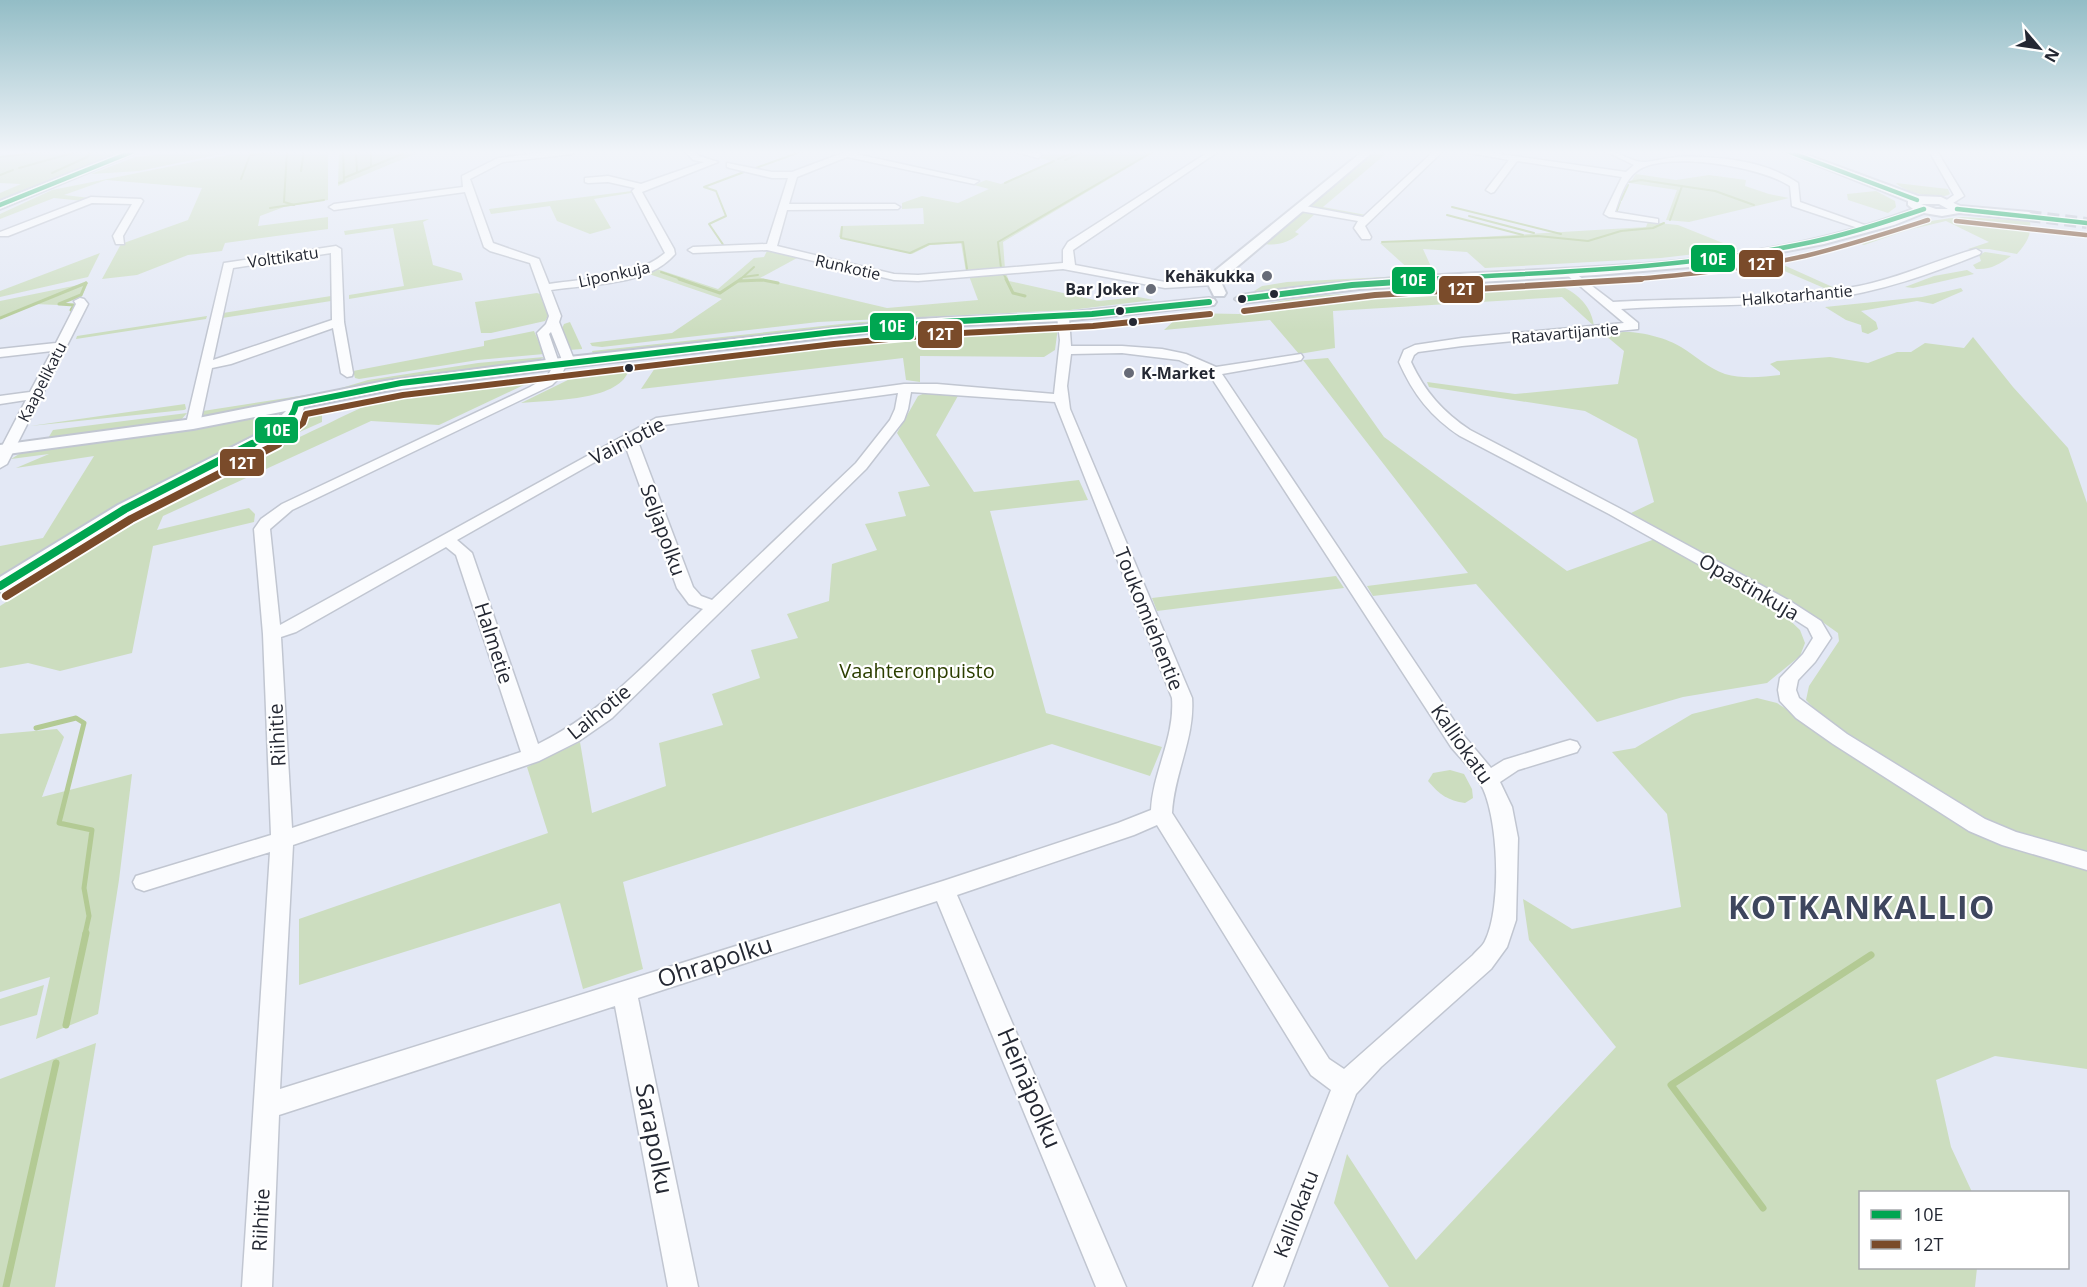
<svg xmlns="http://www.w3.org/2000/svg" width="2087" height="1287" font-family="'Open Sans',sans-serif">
	<rect width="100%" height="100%" fill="#e3e8f5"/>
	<g fill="#ccddbf">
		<polygon points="48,151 127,151 0,202 0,193 21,184 0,183 0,156"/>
		<polygon points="194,151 236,151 139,171 91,174 135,157"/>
		<polygon points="248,151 328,151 328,200 284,207 260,216 258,226 328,217 328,229 225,243 222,251 188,255 137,275 102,279 121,244 188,220 202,188 106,180 64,195 90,198 83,201 54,198 0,219 0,214 52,190"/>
		<polygon points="339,151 422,151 338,186"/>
		<polygon points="1076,151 1156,151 1003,242 1005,269 966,272 961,243 930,245 912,254 839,237 841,226 924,224 923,208 902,209 902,203 922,196 958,203 989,189 974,185 986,180 1001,184 1052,161 1039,158 1049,152 1066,155"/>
		<polygon points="1375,151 1389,151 1323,207 1366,215 1357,216 1310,206"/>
		<polygon points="1636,174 1676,180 1709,175 1746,180 1745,186 1769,194 1789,198 1689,222 1666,220 1677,190 1630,183"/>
		<path d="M1896,183L1948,189L1950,194C1937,201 1904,192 1896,183Z"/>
		<polygon points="632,191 631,193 594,199 611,228 590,234 557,221 550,206 491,214 489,209"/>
		<polygon points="1876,191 1895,201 1896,207 1888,213 1848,200 1847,194"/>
		<path d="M1303,212L1357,220L1359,222L1315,214L1295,232L1299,234C1289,242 1278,246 1265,244Z"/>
		<path d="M1963,217L2030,221C2032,235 2026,244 2017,254L1989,249H1968L1989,242L1946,221L1908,230L1864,245L1856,242C1890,228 1927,220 1963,217Z"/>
		<polygon points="429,219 423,222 433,265 461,273 463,280 349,299 349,295 404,286 393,228 345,235 344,231"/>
		<polygon points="1648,222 1678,225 1738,249 1661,258 1485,268 1467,252 1423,249 1433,271 1412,272 1380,243 1646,227"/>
		<polygon points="767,251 797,258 760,278 887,308 978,300 969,276 1006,273 1009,281 1099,301 1138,297 1154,300 1070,310 818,322 602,347 592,346 590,343 672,333 722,299 646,273 657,269 718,289 754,258 764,257"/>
		<path d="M1985,252L2011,256C1999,264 1991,270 1976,269L1973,265L1981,261L1979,255Z"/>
		<polygon points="100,253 88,277 0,297 0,291"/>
		<polygon points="1777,262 1837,289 1831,291 1766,263"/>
		<polygon points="1967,270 1974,274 1913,288 1905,287 1934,276"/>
		<polygon points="1463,273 1465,275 1254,291 1262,286 1287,282"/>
		<path d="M1541,282C1566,283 1591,300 1594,326L1562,297L1333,311L1335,348L1299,354L1270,320L1164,330L1180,315L1187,313L1239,314L1269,303L1311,296Z"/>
		<polygon points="88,283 82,296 58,305 35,304 0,319 0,301"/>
		<polygon points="1961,288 1963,291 1933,304 1917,301 1861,311 1876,322 1878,329 1868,334 1862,332 1861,325 1846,320 1825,307 1922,297"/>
		<polygon points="537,293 540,294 548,316 545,321 491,333 481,333 475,302"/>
		<polygon points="331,296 331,301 222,318 223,313"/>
		<polygon points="1027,315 594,356 592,351 860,322"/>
		<polygon points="207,316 206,319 76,339 77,336"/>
		<polygon points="570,322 582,348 582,349 569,350 561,331 564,324"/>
		<path d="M1054,325L1058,327L1055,350L1044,357L920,356V382L906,380L903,358L641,389L657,365C791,345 919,328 1054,325Z"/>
		<polygon points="534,331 544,354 478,360 359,379 355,378 353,371 484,346 484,341"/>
		<path d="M1623,332C1640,331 1667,338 1681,347C1696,356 1708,368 1725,374C1742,379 1763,377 1780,375V372L1770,364L1777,361L1830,357L1868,363L1897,352H1911L1925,343L1964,348L1973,337L2013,387L2068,448L2087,503V853L2000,828L1970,812L1821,716L1806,700L1809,686L1839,641L1838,633L1814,616L1631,513L1654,502L1637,439L1585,411L1429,387L1427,382L1515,394L1618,384L1624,351L1605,335Z"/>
		<polygon points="544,357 536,362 328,392 368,380 478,363"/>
		<polygon points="1328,358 1384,437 1567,571 1655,539 1780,611 1800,630 1805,643 1800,656 1767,683 1683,697 1597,722 1476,584 1373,596 1367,586 1468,573 1303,360"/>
		<path d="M625,370L628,372C617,401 550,400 521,403L574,377Z"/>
		<path d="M543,376L439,425L371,421L163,516L157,530L249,508L255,514L254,522L153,546L132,653L60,671L28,663L0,668V606C99,542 199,484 306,434C339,419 380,396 415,389Z"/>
		<polygon points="927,392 959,394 936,435 974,492 1079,480 1088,500 990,511 1046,713 1162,747 1150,776 1052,744 623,882 643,969 583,989 560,903 299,985 299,919 548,833 527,767 580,742 592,813 666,786 659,743 723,725 712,694 760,678 751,650 798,638 787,614 829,601 832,564 877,550 865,524 906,516 898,492 930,486 897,433 918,396"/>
		<polygon points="319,393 208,417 203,415 203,411"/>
		<polygon points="185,404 186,409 184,410 30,426"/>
		<path d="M318,407H322V422C266,447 210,472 157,501C103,531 52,565 0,598V591L106,525L286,431L307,413Z"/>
		<polygon points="187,413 180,421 47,440 53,430"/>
		<polygon points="251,418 269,418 274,422 268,429 0,579 0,546 43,538 94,456 16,468 49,454 11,459 24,451"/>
		<polygon points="1336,576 1344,588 1157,611 1152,598"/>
		<polygon points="1757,698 1777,703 1973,828 2087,867 2087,1069 1995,1056 1936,1080 1951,1147 1972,1192 1860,1192 1860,1268 1977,1268 1975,1287 1389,1287 1334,1203 1347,1154 1416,1260 1616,1047 1529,940 1523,899 1572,929 1681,907 1667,814 1612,752 1635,748 1692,714"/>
		<polygon points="57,729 64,737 42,797 132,774 119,880 98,1014 36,1039 50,977 0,992 0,734"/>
		<path d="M1450,770L1464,774L1472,789L1473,798L1465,803C1448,801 1439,794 1428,781L1433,773Z"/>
		<polygon points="44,985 37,1015 0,1026 0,999"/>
		<polygon points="96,1043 55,1287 0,1287 0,1079"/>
	</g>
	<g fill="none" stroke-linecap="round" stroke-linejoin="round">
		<g stroke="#b3ca94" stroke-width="2">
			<polyline points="287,151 284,202 294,205"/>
			<polyline points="356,151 357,172"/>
			<polyline points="371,151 371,166"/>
			<polyline points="0,157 53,151"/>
			<polyline points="1058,159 1077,151"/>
			<polyline points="1065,160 1086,151"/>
			<polyline points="19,168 80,151"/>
			<polyline points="753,169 803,151"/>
			<polyline points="301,171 304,151"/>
			<polyline points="52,173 87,157 92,151"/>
			<polyline points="0,175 13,170"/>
			<polyline points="344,178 409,151"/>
			<polyline points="241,179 250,155 290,151"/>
			<polyline points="1629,182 1641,180 1715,191 1754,205"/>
			<polyline points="339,183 344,181 343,151"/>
			<polyline points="1005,183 1054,161"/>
			<polyline points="1621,200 1628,185"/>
			<polyline points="1452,207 1561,234"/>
			<polyline points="270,208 324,200"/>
			<polyline points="1616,213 1620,202"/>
			<polyline points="1447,215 1523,235"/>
			<polyline points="1469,216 1534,233"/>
			<polyline points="1670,220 1682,186"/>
			<polyline points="842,227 841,238 910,253 929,244 963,242 967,269"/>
			<polyline points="1382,242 1538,236 1588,241 1621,231 1653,228 1664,223"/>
			<polyline points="724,246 709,224 726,216 716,191 704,187 744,172"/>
			<polyline points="1001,268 998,242 1154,151"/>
			<polyline points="661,272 684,280"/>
			<polyline points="1004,275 1007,280"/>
			<polyline points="743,277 754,267"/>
			<polyline points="739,280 743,277 758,275"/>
			<polyline points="761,280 763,280"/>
		</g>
		<g stroke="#b3ca94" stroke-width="3">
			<polyline points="679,279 720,293 741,279"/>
			<polyline points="1006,279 1013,293 1025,296"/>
			<polyline points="739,281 763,280 778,283"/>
			<polyline points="71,310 74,305 59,304 81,295 86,283"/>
			<polyline points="0,318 86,283"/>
		</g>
		<polyline stroke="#b3ca94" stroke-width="5" points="36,728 76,718 84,723 59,823 92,830 84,888 89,916 85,934"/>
		<g stroke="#b3ca94" stroke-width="7">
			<polyline points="66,1025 86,933"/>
			<polyline points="1763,1208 1671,1085 1871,955"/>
			<polyline points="6,1287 56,1063"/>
		</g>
		<polyline stroke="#bdc2ce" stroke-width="12" stroke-dasharray="12 6" stroke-linecap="butt" points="2029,216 2087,223"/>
		<g stroke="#c1c6d1" stroke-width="3">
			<g id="minor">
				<path d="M555,151H576L572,154L503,162L470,179L493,243L539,259L549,284C587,278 634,279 665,253L632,191L635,188L608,182L588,183L585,182V178L608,176L641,184L704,162L693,160L685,151H693L699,156L718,162L642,192L674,249L675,254C648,286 590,284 551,290L561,316L559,322L575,362L573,365H566L561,376L552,385L292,510L270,529L280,625L656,418L904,384H937L1054,394L1060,340L1057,317L1063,313L1069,317L1071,346H1122L1162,349L1186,354L1216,367L1301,354L1303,357L1301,360L1297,361L1222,374L1465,737L1491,768L1504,760L1563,742L1570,740L1577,742L1580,747L1577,752L1518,770L1500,782L1512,807L1518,838L1516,920L1507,947L1491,969L1381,1067L1356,1094L1283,1287H1253L1331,1090L1311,1075L1157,825L1134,835L957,895L1126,1287H1096L937,901L638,998L698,1287H668L615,1006L279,1115L272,1287H242L270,852L144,891L136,888L133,882L136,876L271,835L263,634L254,529L261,519L282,504L530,387L547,377L552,368L547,364L537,333L546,324L549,316L530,263L490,251L484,247L465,192L334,210L329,207L334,204L463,187L462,176L498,158ZM551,332L562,360H558L549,334ZM1122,353L1179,360L1209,374L1451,747C1460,758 1473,770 1480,783C1499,814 1502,908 1485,941C1483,946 1477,950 1473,955L1344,1069L1329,1059L1172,813C1174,773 1195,738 1192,698L1070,409L1067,386L1071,354ZM911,392L1055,402L1172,698C1175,738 1153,771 1151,810L1118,823L943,881L280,1089L293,845L539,761L579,741L612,718L866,469L904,420L908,409ZM898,393L895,409L890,420L856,463L712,600L701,596L693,587L637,439L664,425ZM625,445L677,588L689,604L703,609C650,659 604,712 538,744L472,553L457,540ZM446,547L456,555L521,752L292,828L281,637L296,632Z"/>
				<polygon points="848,151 859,151 856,154 979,181 974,184 847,157 797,177 789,204 895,204 900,207 898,209 787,210 777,246 894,274 918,275 1063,263 1063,250 1068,242 1210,151 1219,151 1073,250 1075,265 1165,282 1214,279 1220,282 1214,285 1165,288 1063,269 918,281 894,280 767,250 693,253 688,250 693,247 767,244 788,178 772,178 730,168 727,167 727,163 772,172 792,172"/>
				<polygon points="1011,151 1027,151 1042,155 1038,158"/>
				<polygon points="1434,151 1443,151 1365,226 1371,237 1370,239 1362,239 1354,228 1358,221 1300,211 1295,208 1300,205 1363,217"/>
				<path d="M1459,151H1478L1626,172L1634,165L1605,151C1619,151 1632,163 1645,162C1655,161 1666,158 1677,157C1717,156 1764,160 1798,183L1800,202L1873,228L1864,230L1792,206L1790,186C1762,167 1666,150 1637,171C1624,181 1620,198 1615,212L1658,219V223L1609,217L1604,214L1622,177L1517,161L1494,192L1491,193L1486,190L1509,160Z"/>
				<polygon points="1929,151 1937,151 1964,196 1950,205 1942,203 1954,195"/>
				<polygon points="91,197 141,199 143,201 123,236 124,244 116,244 113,236 132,204 92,203 8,236 0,236 0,232"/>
				<path d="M336,246L341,249L344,322L353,373L352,376L347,377L341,373L333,328L231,364L212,368L200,424L193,428L188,427L186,424L224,263ZM331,253L332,320L213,360L233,268Z"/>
				<path d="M1976,249L1981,252L1980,254C1930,274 1880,292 1826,299C1758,307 1689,304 1621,309L1638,323V329L1462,346L1418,352L1414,355L1411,362C1425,392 1443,412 1470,430L1619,508L1790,601L1821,621L1831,638L1815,662L1798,680L1796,690L1799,698L1847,734L1985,819L2016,832L2087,852V870L2002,845L1969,831L1833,744L1796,718L1780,701L1778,690L1780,678L1803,654L1813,638L1808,628L1778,609L1609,514L1460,436C1431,417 1413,394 1399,362L1404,350L1415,345L1462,338L1624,323L1567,275V271L1571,270L1613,302C1695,297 1778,302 1859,286C1900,278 1936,260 1976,249Z"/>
				<polygon points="80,298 84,299 88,304 7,464 0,468 0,450 26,400 0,404 0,396 30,392 52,351 0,357 0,349 56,343 76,304 74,301"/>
			</g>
		</g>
		<g stroke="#c1c6d1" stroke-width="4">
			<g id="tertiary">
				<polygon points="126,151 139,151 0,209 0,201"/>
				<polygon points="1363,151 1374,151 1226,276 1221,282 1226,293 1224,296 1214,296 1207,282 1216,270"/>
				<path d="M1782,151H1796L1918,196L1941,197L1960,206L2029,212L2035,216L2029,220L1959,213L1942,216L1924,213L1894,225L1824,244L1713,265L1596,275L1359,289L1242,303L1235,299L1242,295C1320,283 1399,277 1478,273C1624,266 1775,263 1913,209L1908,205V201ZM1921,204H1939L1948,209H1936Z"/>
				<polygon points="1209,298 1214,299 1216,302 1214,305 1063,321 918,327 569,367 385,391 304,407 300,419 278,438 132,513 7,590 0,592 0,577 118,505 266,430 286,411 193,429 0,455 0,445 193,419 385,381 569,357 918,319 1063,313"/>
			</g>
		</g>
		<use href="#minor" fill="#fbfcfe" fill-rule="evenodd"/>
		<use href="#tertiary" fill="#fbfcfe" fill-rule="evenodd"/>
		<g stroke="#fff" stroke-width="7">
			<g id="bus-1-far2">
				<polyline points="1787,151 1917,200"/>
				<polyline points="0,205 134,151"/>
				<polyline points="1957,209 2087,223"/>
				<path d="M1417,280C1544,272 1672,270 1797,245C1840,237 1882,223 1924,209"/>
			</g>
		</g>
		<g stroke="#fff" stroke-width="9">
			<g id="bus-1-far1">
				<polyline points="1242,299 1352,285 1443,279"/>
				<path d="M249,446C267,436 292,426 296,404L401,383L833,332L942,322L1092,314L1209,302"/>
			</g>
		</g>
		<g stroke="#fff" stroke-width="12">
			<polyline id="bus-1" points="0,586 125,509 252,444"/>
		</g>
		<g stroke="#fff" stroke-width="7">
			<g id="bus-2-far2">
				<polyline points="1956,221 2086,235"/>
				<path d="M1624,280C1684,275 1746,269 1805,256C1847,246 1887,233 1928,220"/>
			</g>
		</g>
		<g stroke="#fff" stroke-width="9">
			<g id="bus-2-far1">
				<polyline points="1244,311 1375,295 1641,279"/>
				<polyline points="275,446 303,423 306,414 403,395 834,344 943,334 1093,326 1210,314"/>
			</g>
		</g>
		<g stroke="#fff" stroke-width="12">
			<polyline id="bus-2" points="6,596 131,519 278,444"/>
		</g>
		<use href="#bus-1-far2" stroke="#00a651" stroke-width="4.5"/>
		<use href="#bus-1-far1" stroke="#00a651" stroke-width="6"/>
		<use href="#bus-1" stroke="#00a651" stroke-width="8"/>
		<use href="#bus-2-far2" stroke="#7a4b2a" stroke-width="4.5"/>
		<use href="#bus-2-far1" stroke="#7a4b2a" stroke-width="6"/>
		<use href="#bus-2" stroke="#7a4b2a" stroke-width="8"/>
	</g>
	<linearGradient id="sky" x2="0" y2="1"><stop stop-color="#93bdc6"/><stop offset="0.46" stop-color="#f2f5fa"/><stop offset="1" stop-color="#f2f5fa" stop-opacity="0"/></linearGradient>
	<rect width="2087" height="331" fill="url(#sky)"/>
	<g fill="#676b77" stroke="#fff" stroke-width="2">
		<circle cx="1267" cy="276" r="6"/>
		<circle cx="1151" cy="289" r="6"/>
		<circle cx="1129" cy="373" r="6"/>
	</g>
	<g fill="#242833" stroke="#fff" stroke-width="2">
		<circle cx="1274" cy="294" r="5"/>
		<circle cx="1242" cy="299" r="5"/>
		<circle cx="1120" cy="311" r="5"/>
		<circle cx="1133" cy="322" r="5"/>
		<circle cx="629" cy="368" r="5"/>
	</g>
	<g text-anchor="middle" stroke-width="4.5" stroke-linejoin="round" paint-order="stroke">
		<g font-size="16" fill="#242833" stroke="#fff">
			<text transform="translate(283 257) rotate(-8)" y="6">Volttikatu</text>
			<text transform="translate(848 267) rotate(13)" y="6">Runkotie</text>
			<text transform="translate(614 274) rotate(-12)" y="6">Liponkuja</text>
			<text transform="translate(1797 295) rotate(-5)" y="6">Halkotarhantie</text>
			<text transform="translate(1565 333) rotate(-5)" y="6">Ratavartijantie</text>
			<text transform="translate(42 382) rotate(-63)" y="6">Kaapelikatu</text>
		</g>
		<g font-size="16" font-weight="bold" fill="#242833" stroke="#fff" text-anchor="end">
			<text x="1255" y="282">Kehäkukka</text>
			<text x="1139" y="295">Bar Joker</text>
			<text x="1141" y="379" text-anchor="start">K-Market</text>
		</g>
		<g font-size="20" fill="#242833" stroke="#fff">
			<text transform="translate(627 441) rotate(-27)" y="7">Vainiotie</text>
			<text transform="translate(663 530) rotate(70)" y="7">Seljapolku</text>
			<text transform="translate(1749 587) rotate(30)" y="7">Opastinkuja</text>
			<text transform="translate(1149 619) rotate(68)" y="7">Toukomiehentie</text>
			<text transform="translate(494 643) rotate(72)" y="7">Halmetie</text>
			<text transform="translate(599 712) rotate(-39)" y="7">Laihotie</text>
			<text transform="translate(277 735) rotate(-93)" y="7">Riihitie</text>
			<text transform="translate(1462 744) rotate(55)" y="7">Kalliokatu</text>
			<text transform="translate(1296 1214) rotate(-69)" y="7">Kalliokatu</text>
			<text transform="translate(261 1220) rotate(-87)" y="7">Riihitie</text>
		</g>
		<g font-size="20" fill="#2c3f00" stroke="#fff">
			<text x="917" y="678">Vaahteronpuisto</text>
		</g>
		<g font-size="24" fill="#242833" stroke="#fff">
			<text transform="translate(715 962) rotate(-18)" y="8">Ohrapolku</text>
			<text transform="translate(1029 1088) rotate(67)" y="8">Heinäpolku</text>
			<text transform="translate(654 1139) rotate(79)" y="8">Sarapolku</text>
		</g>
		<g font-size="32" font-weight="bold" letter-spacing="1.5" fill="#3e465e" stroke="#fff">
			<text x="1862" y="919">KOTKANKALLIO</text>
		</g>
	</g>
	<g stroke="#fff" stroke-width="2">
		<rect x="1690" y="244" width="46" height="29" rx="6" fill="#00a651"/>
		<rect x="1738" y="249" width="46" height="29" rx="6" fill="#7a4b2a"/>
		<rect x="1391" y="266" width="45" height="29" rx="6" fill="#00a651"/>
		<rect x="1438" y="275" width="46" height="29" rx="6" fill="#7a4b2a"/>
		<rect x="869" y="312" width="46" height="29" rx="6" fill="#00a651"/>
		<rect x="917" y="320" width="46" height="29" rx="6" fill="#7a4b2a"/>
		<rect x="254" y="416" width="45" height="28" rx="6" fill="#00a651"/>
		<rect x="219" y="448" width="46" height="29" rx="6" fill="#7a4b2a"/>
	</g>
	<g font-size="16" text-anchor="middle" font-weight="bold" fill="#fff">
		<text x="1713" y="265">10E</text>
		<text x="1761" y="270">12T</text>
		<text x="1413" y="286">10E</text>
		<text x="1461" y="295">12T</text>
		<text x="892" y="332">10E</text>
		<text x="940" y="340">12T</text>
		<text x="277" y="436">10E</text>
		<text x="242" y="469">12T</text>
	</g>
	<rect x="1859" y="1191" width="210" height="78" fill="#ffffff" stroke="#a7a9ad" stroke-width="1.5"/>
	<rect x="1871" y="1210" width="30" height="9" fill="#00a651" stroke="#a7a9ad" stroke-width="1.5"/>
	<text x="1913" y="1221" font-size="18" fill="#242833">10E</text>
	<rect x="1871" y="1240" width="30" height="9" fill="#7a4b2a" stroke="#a7a9ad" stroke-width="1.5"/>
	<text x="1913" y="1251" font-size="18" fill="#242833">12T</text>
	<g transform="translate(2039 48) rotate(119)" stroke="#ffffff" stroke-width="4.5" paint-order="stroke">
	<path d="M0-4.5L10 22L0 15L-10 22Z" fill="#242833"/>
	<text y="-9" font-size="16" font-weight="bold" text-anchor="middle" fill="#242833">N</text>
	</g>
</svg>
